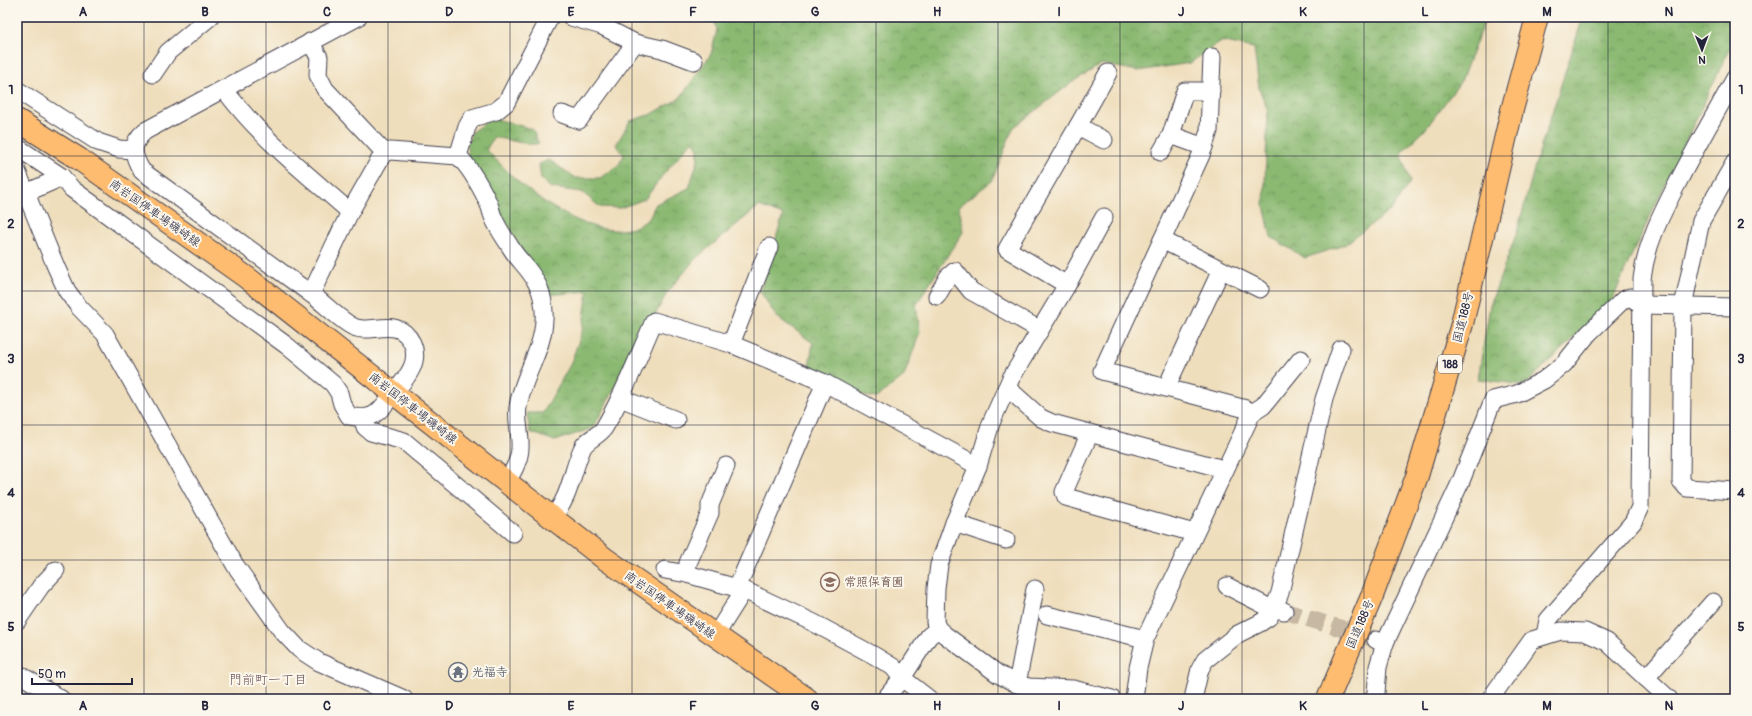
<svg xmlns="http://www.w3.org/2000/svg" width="1752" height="716" font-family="Pangolin,'Klee One',sans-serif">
	<defs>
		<pattern id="forest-crowns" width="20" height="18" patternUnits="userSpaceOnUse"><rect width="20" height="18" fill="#8bb972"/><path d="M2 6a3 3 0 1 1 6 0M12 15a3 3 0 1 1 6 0" fill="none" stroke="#71965f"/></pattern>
	</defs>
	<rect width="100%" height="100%" fill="#fbf7ec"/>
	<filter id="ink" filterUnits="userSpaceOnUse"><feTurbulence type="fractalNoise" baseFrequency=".025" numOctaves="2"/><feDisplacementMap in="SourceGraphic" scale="8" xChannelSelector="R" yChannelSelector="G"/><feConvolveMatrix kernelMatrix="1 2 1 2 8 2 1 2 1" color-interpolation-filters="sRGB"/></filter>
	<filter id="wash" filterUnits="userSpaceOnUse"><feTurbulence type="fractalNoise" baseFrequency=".012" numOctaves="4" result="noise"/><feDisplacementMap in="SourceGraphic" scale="16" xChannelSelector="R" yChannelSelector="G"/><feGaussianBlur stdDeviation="0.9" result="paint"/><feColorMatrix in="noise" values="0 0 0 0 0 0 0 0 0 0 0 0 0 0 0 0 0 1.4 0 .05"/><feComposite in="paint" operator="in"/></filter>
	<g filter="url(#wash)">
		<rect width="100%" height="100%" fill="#efdebc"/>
		<g fill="url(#forest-crowns)" stroke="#566e56">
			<path d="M713,17H1486L1461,81L1424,131L1401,153L1410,182L1391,210L1344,245L1305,258L1271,237L1264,205L1268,111L1259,88L1254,48L1221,41L1190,63L1138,71L1102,64L1071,83L1013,128L992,181L959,206L963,232L916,305L920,332L904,376L876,398L852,394L808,373L813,343L776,316L760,291L783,215L759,206L695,259L667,293L593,428L555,441L530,432L527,413H543L570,365L582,332L588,291L547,295L500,211L468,162L467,143L473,131L492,118L532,129L539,144H527L494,137L486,150C498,161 509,174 521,184C550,209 612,249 647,220C651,216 653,208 656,204L689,188L698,160V148L693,140L662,176L645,199L620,208L600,207L582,192L551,188L541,179L539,164L549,160L576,178H600L618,166L624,155L616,145L630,121L652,114L680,98L711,54L717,30Z"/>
			<polygon points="1583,17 1735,17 1735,37 1629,261 1610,306 1564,347 1525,385 1478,379 1490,305 1517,232 1536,162"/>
		</g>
	</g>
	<g filter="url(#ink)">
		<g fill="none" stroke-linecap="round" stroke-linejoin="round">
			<polyline stroke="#c6b8a2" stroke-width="17" stroke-dasharray="17 8" stroke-linecap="butt" points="1284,611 1375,639"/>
			<g stroke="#413e4e" stroke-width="19">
				<g id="minor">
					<polyline points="571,17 602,26 635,43 662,49 694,61"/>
					<polyline points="310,42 319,57 318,75 325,89 384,152"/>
					<polyline points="153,74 168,52 210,17"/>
					<path d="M224,89C259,137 306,173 350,212"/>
					<polyline points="17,90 98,142 119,149 134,150"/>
					<polyline points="562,114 579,120 635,43"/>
					<polyline points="1171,135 1185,91 1211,91"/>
					<polyline points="1104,140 1078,126 1108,73"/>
					<path d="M17,147L62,177L72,189L286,345L333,384L339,393L342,404L349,416C371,421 377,415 390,398C402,382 422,365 412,343C397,313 369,338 350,325C334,315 322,301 307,291C252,251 197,211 142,171C132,155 130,144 145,131L358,17"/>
					<polyline points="384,152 390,151 458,156 467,127 472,118 496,111 506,103 550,17"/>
					<polyline points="1161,152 1171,135 1204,147"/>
					<path d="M458,156C470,167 484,192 490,207C491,211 492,215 494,219C498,229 505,238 511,248C518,260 530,269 536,282C542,291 545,309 544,320C543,351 522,377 518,407C516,419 520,431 520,443C521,458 514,471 506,482"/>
					<polyline points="1735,162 1701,221 1683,306 1681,481 1687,488 1735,491"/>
					<polyline points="17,171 56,267 67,291 79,307 105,334 235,565 282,631 299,649 319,662 404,699"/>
					<polyline points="17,197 62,177"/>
					<polyline points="1104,217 1067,285 1011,378 991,423 978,466 954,523 939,565 936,588 935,622 938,629 945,635 998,674 1017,684 1029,687 1073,689 1112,699"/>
					<polyline points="1162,240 1260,289"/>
					<polyline points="1067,285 1007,249 1078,126"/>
					<polyline points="311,294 350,212 384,152"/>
					<polyline points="937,296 948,277 955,271 971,291 1040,330"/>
					<polyline points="731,344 769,247"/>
					<polyline points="1166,388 1221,270"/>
					<polyline points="1006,389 1012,392 1041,418 1052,423 1216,467 1223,471"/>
					<polyline points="620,398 676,420"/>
					<polyline points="1252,413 1263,406 1301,359"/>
					<polyline points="363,419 365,427 371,432 404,441 513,533"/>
					<polyline points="1089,435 1064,492 1066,497 1194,533"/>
					<path d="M552,518C571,496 571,474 582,449C585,440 599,436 604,428C624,395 638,357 654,321L731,344L825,383L978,466"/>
					<polyline points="954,523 1006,540"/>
					<polyline points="665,570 687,574 744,590"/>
					<polyline points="687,574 688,563 710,513 710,505 726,466"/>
					<polyline points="1227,586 1266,606 1284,611"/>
					<polyline points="737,588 825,383"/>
					<polyline points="1047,615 1145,639"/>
					<polyline points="17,621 41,586 56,570"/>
					<path d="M1545,635L1548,620L1633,522L1640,507L1642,279C1646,245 1660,217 1675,188C1694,150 1715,115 1735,78"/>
					<polyline points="715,636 744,590 814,623 875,656 893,667 902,678 929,699"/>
					<polyline points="1385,643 1461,481 1493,400 1517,394 1544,380 1564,364 1588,334 1623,300 1630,297 1642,305 1735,307"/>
					<polyline points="17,673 61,699"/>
					<polyline points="1646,678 1713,602"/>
					<polyline points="1017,684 1035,589"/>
					<polyline points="885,699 902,678 929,636 938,629"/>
					<polyline points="1134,699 1138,668 1145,639 1252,413 1246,409 1102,371 1201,155 1209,131 1212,57"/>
					<polyline points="1193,699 1200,669 1205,660 1238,634 1260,623 1269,617 1274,608 1280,593 1324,399 1341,349"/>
					<polyline points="1373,699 1376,693 1378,667 1385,643 1376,640"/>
					<polyline points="1490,699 1532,640 1561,631 1585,632 1607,642 1669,699"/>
				</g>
			</g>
			<g stroke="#413e4e" stroke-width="24">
				<polyline id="major" points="17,120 79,159 246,277 537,506 604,558 807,699"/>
			</g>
			<g stroke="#413e4e" stroke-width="24">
				<polyline id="highway" points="1328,699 1372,596 1417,476 1462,324 1512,110 1537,17"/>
			</g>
			<use href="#minor" stroke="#fff" stroke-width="17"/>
			<use href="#major" stroke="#febc70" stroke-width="22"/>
			<use href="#highway" stroke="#febc70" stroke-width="22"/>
		</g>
	</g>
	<path fill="none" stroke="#22223b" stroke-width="1" stroke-opacity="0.55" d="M144,17V699M266,17V699M388,17V699M510,17V699M632,17V699M754,17V699M876,17V699M998,17V699M1120,17V699M1242,17V699M1364,17V699M1486,17V699M1608,17V699M17,156H1735M17,291H1735M17,425H1735M17,560H1735"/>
	<defs>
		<g id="school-ring" transform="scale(1)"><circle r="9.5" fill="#fbf7ec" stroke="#8d6e63" stroke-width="1.5"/><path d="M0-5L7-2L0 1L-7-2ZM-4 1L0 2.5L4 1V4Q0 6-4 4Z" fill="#8d6e63"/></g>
		<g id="temple-ring" transform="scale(1)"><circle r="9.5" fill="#fbf7ec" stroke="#6b7280" stroke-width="1.5"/><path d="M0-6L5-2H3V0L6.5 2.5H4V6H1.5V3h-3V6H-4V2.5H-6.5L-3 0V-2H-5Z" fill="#6b7280"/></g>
	</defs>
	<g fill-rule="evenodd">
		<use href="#school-ring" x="830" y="582"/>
		<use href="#temple-ring" x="458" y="672"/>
	</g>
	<g text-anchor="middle" stroke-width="4" stroke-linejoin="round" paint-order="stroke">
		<rect fill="#fbf7ec" stroke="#636270" stroke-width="1" x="1438" y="355" width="24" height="18" rx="3"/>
		<g font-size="11" font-weight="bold" fill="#22223b">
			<text x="1450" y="368">188</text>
		</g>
		<g font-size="12" fill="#22223b" stroke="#fbf7ec">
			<text transform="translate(155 213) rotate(35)" y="4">南岩国停車場磯崎線</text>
			<text transform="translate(1463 317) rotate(-76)" y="4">国道188号</text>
			<text transform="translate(413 408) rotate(38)" y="4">南岩国停車場磯崎線</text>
			<text transform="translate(670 605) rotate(35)" y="4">南岩国停車場磯崎線</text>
			<text transform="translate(1360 624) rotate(-67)" y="4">国道188号</text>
		</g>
		<g font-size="12" font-weight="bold" fill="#785e54" stroke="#fbf7ec" text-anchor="start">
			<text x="844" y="586">常照保育園</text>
		</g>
		<g font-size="12" font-weight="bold" fill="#5b616d" stroke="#fbf7ec" text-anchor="start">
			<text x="472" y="676">光福寺</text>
		</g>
		<g font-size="13" fill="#685056" stroke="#fbf7ec">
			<text x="268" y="684">門前町一丁目</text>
		</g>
	</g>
	<rect width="1752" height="716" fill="none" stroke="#fbf7ec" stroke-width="44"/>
	<g transform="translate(1702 50) rotate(179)" stroke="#fbf7ec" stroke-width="3" paint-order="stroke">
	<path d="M0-3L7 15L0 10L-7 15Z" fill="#22223b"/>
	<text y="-6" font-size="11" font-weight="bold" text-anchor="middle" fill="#22223b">N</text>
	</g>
	<path d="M32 678v6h100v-6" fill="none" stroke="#22223b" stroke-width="2"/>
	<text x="38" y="678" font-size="12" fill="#22223b" stroke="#fbf7ec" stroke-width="3" paint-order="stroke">50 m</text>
	<rect x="22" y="22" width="1708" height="672" fill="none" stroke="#22223b" stroke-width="1.5"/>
	<g font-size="13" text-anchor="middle" font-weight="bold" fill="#22223b">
		<text x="83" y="16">A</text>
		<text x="205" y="16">B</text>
		<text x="327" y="16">C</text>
		<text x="449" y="16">D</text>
		<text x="571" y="16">E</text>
		<text x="693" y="16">F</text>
		<text x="815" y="16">G</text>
		<text x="937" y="16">H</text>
		<text x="1059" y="16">I</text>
		<text x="1181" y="16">J</text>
		<text x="1303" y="16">K</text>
		<text x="1425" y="16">L</text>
		<text x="1547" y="16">M</text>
		<text x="1669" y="16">N</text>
		<text x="11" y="94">1</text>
		<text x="1741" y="94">1</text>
		<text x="11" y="228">2</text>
		<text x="1741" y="228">2</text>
		<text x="11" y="363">3</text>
		<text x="1741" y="363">3</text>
		<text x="11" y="497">4</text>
		<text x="1741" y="497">4</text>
		<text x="11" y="631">5</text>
		<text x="1741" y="631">5</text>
		<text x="83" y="710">A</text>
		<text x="205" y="710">B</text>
		<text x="327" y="710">C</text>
		<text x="449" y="710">D</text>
		<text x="571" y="710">E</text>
		<text x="693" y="710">F</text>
		<text x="815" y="710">G</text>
		<text x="937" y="710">H</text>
		<text x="1059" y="710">I</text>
		<text x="1181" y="710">J</text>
		<text x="1303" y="710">K</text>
		<text x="1425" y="710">L</text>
		<text x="1547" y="710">M</text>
		<text x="1669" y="710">N</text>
	</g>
</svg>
